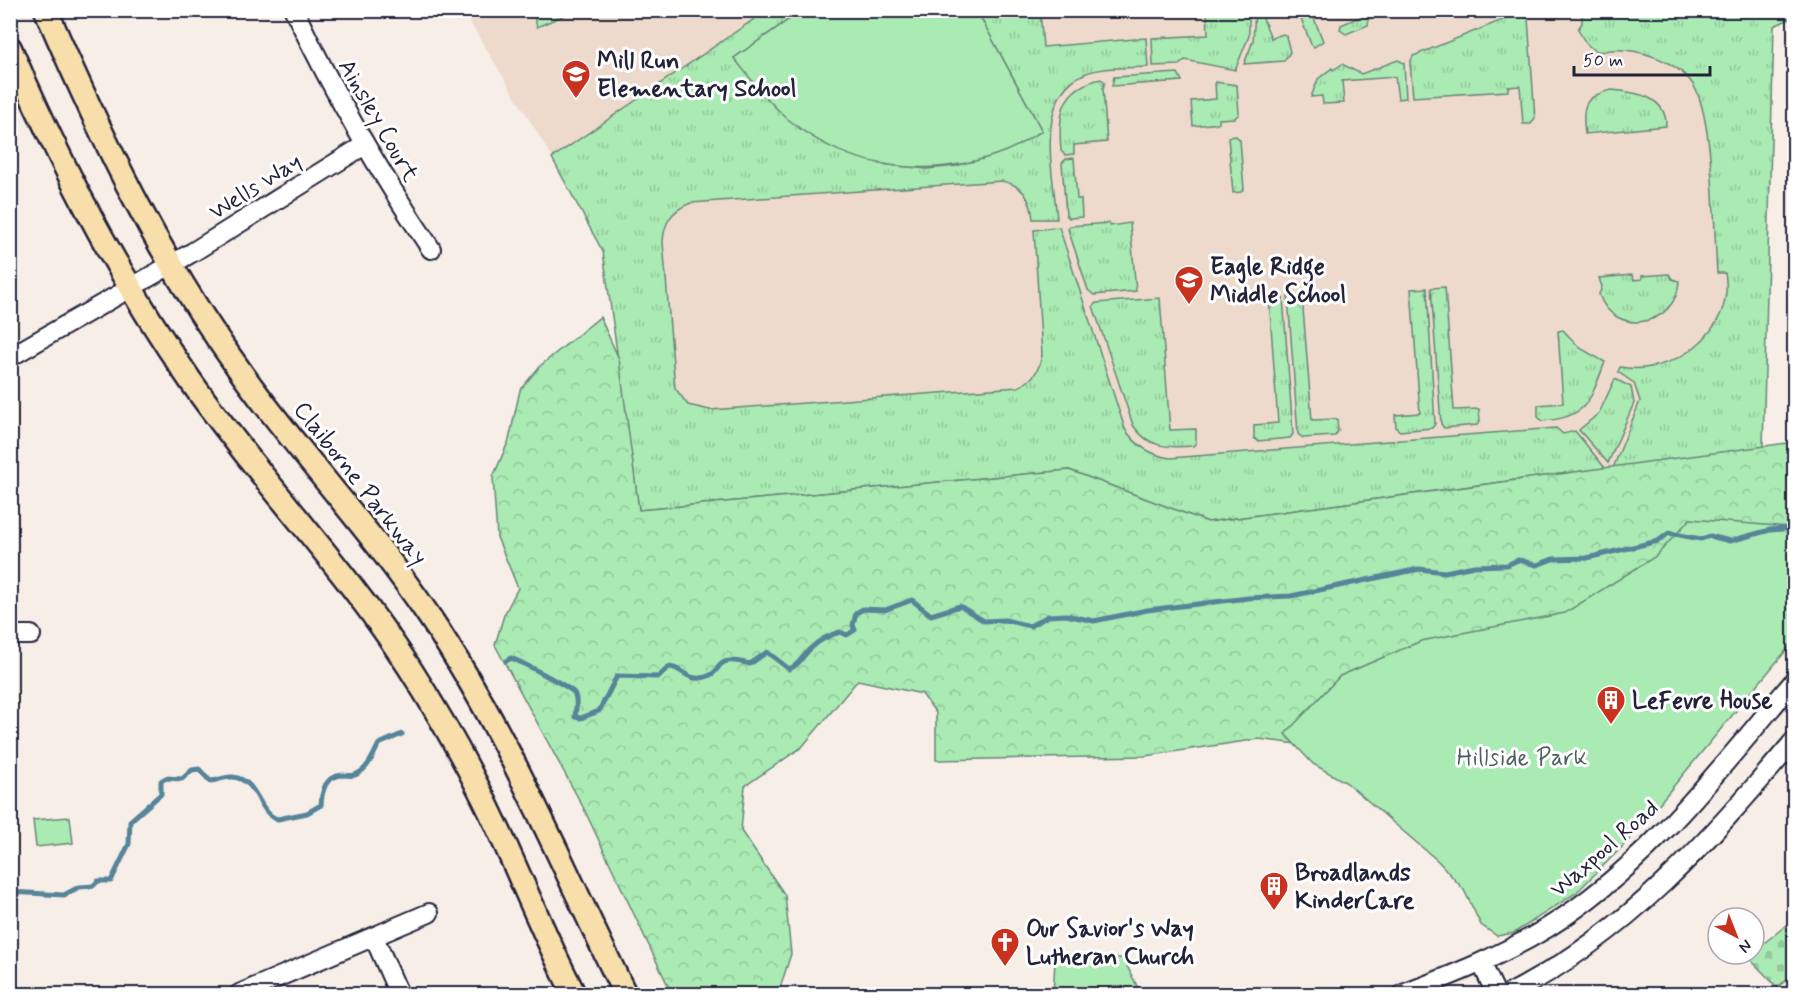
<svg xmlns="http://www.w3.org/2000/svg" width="1805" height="1005" font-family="Mynerve,sans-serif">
	<defs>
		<pattern id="grass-tufts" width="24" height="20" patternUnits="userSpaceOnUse" patternTransform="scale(1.5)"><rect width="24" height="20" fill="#aaeab3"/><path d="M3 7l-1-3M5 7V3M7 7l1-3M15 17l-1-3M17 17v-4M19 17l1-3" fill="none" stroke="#92c89b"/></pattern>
		<pattern id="forest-crowns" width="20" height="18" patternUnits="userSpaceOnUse" patternTransform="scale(1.5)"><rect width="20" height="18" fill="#aaeab3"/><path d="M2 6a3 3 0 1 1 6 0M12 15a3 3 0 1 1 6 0" fill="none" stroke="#92c89b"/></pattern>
		<pattern id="cemetery-stones" width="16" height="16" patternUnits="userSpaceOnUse" patternTransform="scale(1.5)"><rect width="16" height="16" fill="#aaeab3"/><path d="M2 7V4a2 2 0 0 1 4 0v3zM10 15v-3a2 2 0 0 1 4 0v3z" fill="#92c89b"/></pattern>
	</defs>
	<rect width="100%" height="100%" fill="#f7eee8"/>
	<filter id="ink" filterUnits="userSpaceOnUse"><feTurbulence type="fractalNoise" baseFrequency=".0167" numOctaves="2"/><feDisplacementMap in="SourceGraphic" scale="12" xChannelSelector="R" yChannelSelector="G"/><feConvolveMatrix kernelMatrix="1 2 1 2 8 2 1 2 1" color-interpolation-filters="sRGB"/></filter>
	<g filter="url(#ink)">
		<polygon fill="#eedacc" points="463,11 1794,11 1794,17 1774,26 1763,447 1208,522 1069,470 639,510 603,252 552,157"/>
		<g fill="url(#grass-tufts)" stroke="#668677" stroke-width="1.5">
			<polygon points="1249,10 1249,36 1235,70 1185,60 1179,65 1153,66 1152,38 1208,35 1207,11"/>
			<path d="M766,11H801L734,58L880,164L927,169L957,166L1042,131L977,11H1040L1043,47L1146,38L1148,67C1128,68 1103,66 1084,74C1033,96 1054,176 1057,219H1033C1031,199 1023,185 1002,181L691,203C672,210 664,222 663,242L675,388L688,405L710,410L1018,387C1033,380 1039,371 1042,355L1034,230L1059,227L1125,429C1136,446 1151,455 1170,458L1556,428L1563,434L1575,431L1605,468L1208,522L1069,470L639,510L603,252L552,158Z"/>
			<polygon points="1255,11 1260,11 1271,38 1283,34 1286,36 1290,52 1284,61 1244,64 1253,41"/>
			<polygon points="1298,11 1311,11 1323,41 1314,47 1311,44"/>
			<path d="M1582,11H1794V17L1774,26L1763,447L1613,468L1640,401L1634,383L1618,372L1620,367C1673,377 1736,331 1725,273H1717C1714,231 1714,113 1692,83C1674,59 1636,48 1611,50C1606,50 1601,54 1595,50C1586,46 1582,37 1578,29L1582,23Z"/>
			<polygon points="1517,14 1528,18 1535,118 1531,124 1523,124 1520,86 1508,87 1508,91 1413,97 1410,63 1413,56"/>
			<polygon points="1364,15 1369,19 1368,25 1346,34 1340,30 1341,25"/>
			<polygon points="1398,60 1404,63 1406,98 1398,99 1395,77 1342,81 1344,103 1323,104 1322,96 1311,97 1318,79 1332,68 1333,70 1342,64 1361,74"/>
			<polygon points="1178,73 1182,81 1112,86 1114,77"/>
			<path d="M1101,79L1105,82L1103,88L1107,142L1074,145V154L1065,155L1061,151C1058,115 1060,88 1101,79Z"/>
			<polygon points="1215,82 1237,85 1239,114 1235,118 1219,119 1219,123 1193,126 1191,101 1216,99"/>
			<path d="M1612,90C1635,92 1667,96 1666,126L1585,134C1582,106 1583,96 1612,90Z"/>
			<polygon points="1236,136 1240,140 1244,189 1241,192 1233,193 1228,137"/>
			<polygon points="1074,158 1077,199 1081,199 1082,217 1069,218 1066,215 1062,163 1066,159"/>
			<polygon points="1109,223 1110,226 1130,223 1136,291 1094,295 1088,290 1068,229 1070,226"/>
			<path d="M1669,274L1672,279L1679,281C1677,327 1613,338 1599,294L1602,287L1599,278L1632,275L1634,280L1642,279V276Z"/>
			<polygon points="1445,287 1454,410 1479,409 1480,421 1477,425 1444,428 1441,424 1431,288"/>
			<polygon points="1427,288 1435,424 1432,428 1400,431 1396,428 1395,415 1420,413 1411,289"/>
			<polygon points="1302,296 1312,420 1337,419 1338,431 1335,436 1303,438 1298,434 1288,297"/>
			<polygon points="1283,297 1293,434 1290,438 1258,441 1254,438 1254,425 1278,423 1269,299"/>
			<path d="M1160,298L1170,430L1196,429V443L1193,446C1167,448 1148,448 1133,425L1093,306L1096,303Z"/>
			<path d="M1563,330L1580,348L1605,362C1590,401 1587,418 1542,421L1538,417V405L1563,403L1558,331Z"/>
			<polygon points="1615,379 1631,387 1634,403 1608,463 1579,430 1599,413"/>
		</g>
		<polygon fill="url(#forest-crowns)" stroke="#668677" stroke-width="1.5" points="600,317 619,359 639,510 1069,470 1208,522 1794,442 1794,576 1304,745 1259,739 1145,756 936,760 936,713 922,694 858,680 802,747 745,786 741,831 785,895 791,954 778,994 672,994 583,807 495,645 504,615 518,588 497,537 493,477 509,440 520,390 540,366"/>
		<polygon fill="url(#cemetery-stones)" stroke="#668677" stroke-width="1.5" points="1794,919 1794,975 1777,987 1747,956 1754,954 1754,951"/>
		<g fill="#aaeab3" stroke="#668677" stroke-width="1.5">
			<polygon points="532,10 574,10 574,11 537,27"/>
			<path d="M801,11H977L1042,131C1031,137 1019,146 1006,151C933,180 850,171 789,120C768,102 751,79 734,58Z"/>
			<polygon points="1690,519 1789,527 1794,530 1794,641 1628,841 1576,893 1514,933 1497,936 1481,925 1464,890 1438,861 1347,783 1313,764 1285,734 1340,676 1421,641 1565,613 1656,556"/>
			<polygon points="70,817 73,843 36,847 33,820"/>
			<polygon points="1123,958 1141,994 1053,994 1055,962"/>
		</g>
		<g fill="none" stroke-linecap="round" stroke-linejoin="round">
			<g stroke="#568499" stroke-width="5">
				<path d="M506,661L511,658C519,661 572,688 574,693C578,699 576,710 575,717L581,718L599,711L617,676L658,677L669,667C681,667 687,680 700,678C729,674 707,653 750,664L767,652L789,669C800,665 802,656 810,649C819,640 829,635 840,632L847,635L855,630L853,625L856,613L863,609L885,610L912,600L931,615L960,606L984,621L1005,620L1030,626L1048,616L1066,615L1094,621L1147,610L1248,598L1291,596L1419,569L1445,572L1474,566L1507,565L1518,560L1537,565L1553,559L1587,558L1658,541L1669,533L1701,539L1710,536L1730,541L1770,530L1794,528"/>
				<path d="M10,892L64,895L79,887L93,886L98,881H111L129,844L130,821L161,794V781L166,778L182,779L192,770L199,769L210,781C218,781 225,776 233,777C259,780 257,813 278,819L307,813L321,805C322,790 325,776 343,775C349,775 352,777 357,774C369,768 373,755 379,744L402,734"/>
			</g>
			<g stroke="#22223b" stroke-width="22">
				<g id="minor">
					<path d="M294,10C334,94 379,172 431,249"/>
					<polyline points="10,357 193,252 363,146"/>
					<polyline points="10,635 31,635"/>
					<polyline points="374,937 399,994"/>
					<polyline points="1482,964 1496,994"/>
					<polyline points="239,994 429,913"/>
					<path d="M1403,994C1453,975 1501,956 1547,928C1647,866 1719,769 1794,681"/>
					<path d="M1509,994C1629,933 1708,841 1794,741"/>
				</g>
			</g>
			<g stroke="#22223b" stroke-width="27">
				<g id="major">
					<path d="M46,10C102,139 160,261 243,375C302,457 373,532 429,616C509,735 562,867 625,994"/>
					<path d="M10,48C60,164 118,277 190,380C259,479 344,566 409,667C443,720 474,776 500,833C525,887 547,942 574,994"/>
				</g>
			</g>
			<use href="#minor" stroke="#fff" stroke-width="18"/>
			<use href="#major" stroke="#f8deab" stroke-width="22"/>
		</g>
	</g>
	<defs>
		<g id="school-pin" transform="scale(1.5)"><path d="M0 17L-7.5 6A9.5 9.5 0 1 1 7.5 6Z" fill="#c8321e" stroke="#fff"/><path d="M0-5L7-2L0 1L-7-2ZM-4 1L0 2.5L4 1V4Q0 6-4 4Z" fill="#fff"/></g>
		<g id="building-pin" transform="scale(1.5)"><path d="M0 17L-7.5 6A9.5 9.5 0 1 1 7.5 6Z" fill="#c8321e" stroke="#fff"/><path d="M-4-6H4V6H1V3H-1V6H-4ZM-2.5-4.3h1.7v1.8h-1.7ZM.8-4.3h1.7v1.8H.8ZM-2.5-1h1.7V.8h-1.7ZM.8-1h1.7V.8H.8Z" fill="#fff"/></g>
		<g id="church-pin" transform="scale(1.5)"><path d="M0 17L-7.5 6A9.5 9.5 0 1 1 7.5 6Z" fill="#c8321e" stroke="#fff"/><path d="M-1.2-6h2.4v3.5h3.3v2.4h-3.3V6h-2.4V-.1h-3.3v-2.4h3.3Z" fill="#fff"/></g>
	</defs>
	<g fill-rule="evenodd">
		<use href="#school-pin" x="576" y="74"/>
		<use href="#school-pin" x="1189" y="280"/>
		<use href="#building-pin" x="1611" y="700"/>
		<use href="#building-pin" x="1274" y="886"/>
		<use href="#church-pin" x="1005" y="942"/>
	</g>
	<g text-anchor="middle" stroke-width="6" stroke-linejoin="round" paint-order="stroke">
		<g font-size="24" font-weight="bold" fill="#22223b" stroke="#fff" text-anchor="start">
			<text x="597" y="68">Mill Run<tspan x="597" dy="28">Elementary School</tspan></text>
			<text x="1210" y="274">Eagle Ridge<tspan x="1210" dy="28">Middle School</tspan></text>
			<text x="1632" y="708">LeFevre House</text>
			<text x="1295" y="880">Broadlands<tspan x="1295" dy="28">KinderCare</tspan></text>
			<text x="1026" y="936">Our Savior's Way<tspan x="1026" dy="28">Lutheran Church</tspan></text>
		</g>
		<g font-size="24" fill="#22223b" stroke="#fff">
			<text transform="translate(379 120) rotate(60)" y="8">Ainsley Court</text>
			<text transform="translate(255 186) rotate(-32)" y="8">Wells Way</text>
			<text transform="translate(361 483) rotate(52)" y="8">Claiborne Parkway</text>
			<text transform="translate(1604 848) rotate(-41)" y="8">Waxpool Road</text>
		</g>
		<g font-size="24" fill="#4b5e5f" stroke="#fff">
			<text x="1522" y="765">Hillside Park</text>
		</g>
	</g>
	<rect width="1805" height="1005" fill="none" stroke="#fff" stroke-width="36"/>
	<rect x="18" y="18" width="1769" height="969" fill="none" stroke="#22223b" stroke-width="2" filter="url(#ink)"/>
	<g transform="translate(1736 936) rotate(138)"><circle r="28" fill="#ffffff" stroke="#a7a7b1" stroke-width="1.5"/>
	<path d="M0-4.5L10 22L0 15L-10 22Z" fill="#c8321e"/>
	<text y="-9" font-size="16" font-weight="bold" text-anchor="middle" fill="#22223b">N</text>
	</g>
	<path d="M1574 66v9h136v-9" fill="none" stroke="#22223b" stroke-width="3"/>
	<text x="1583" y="66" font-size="18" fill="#22223b" stroke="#ffffff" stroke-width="4.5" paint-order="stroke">50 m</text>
</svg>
